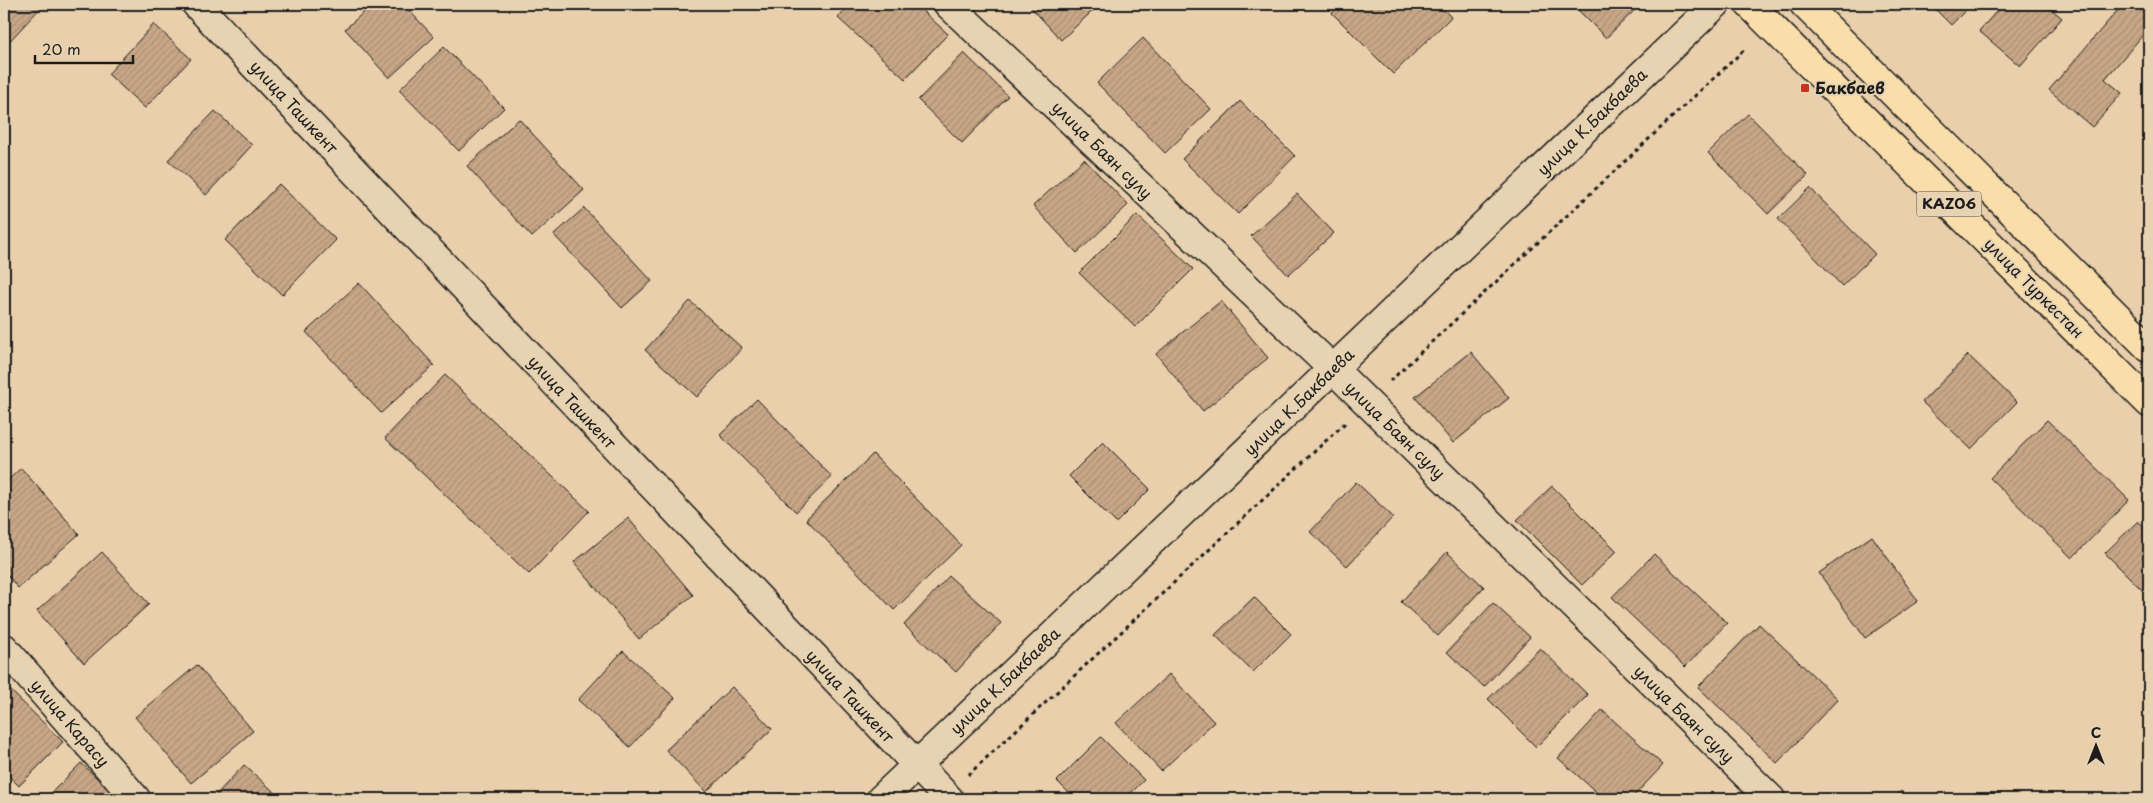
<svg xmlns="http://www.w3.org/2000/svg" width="2153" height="803" font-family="'Playpen Sans',sans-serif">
	<defs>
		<pattern id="building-hatch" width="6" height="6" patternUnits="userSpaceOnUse" patternTransform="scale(1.25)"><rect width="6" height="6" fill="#c8a787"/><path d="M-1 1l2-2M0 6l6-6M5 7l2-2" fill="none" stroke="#ab8f74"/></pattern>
	</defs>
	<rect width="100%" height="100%" fill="#e9cfab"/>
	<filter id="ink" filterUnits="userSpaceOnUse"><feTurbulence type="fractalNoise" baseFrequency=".02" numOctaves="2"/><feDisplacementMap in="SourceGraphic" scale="10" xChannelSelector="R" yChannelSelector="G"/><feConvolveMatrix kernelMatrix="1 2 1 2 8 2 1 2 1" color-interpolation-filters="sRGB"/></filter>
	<g filter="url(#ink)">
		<g fill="url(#building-hatch)" stroke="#1c1c1c">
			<polygon points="4,4 44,4 4,47"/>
			<polygon points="373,4 403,4 434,37 389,78 345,29"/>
			<polygon points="851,4 915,4 948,34 905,79 838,18"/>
			<polygon points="1028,4 1100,4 1061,40"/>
			<polygon points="1341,4 1438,4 1451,17 1393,74 1332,13"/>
			<polygon points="1572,4 1641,4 1606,38"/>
			<polygon points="1930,4 1972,4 1951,25"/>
			<polygon points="2003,4 2045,4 2062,18 2020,66 1979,31"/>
			<polygon points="2123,4 2135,4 2149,16 2149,28 2105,79 2122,93 2092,127 2049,90"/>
			<polygon points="154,24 191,59 145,108 108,74"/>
			<polygon points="1143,38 1211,109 1165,153 1097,83"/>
			<polygon points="444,47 504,108 459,151 399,90"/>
			<polygon points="964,53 1008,96 962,143 918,100"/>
			<polygon points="1240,101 1295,156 1238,214 1182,159"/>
			<polygon points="215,111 252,145 206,195 168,160"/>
			<polygon points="1748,114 1808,175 1768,214 1708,153"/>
			<polygon points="519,119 584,190 532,237 467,166"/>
			<polygon points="1084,159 1128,205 1077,253 1033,206"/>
			<polygon points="279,184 336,240 282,295 225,240"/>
			<polygon points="1810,188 1875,254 1842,286 1778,219"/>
			<polygon points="1297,194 1334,233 1288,275 1251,236"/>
			<polygon points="584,208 652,281 622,308 554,235"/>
			<polygon points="1137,215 1193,269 1135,327 1079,273"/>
			<polygon points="359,283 434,365 381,413 306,332"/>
			<polygon points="690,301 742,348 697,397 645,350"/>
			<polygon points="1221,301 1268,358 1203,411 1156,354"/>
			<polygon points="1471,352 1509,398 1453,443 1415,397"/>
			<polygon points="1968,355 2017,402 1971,449 1922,402"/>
			<polygon points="445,375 589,511 529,574 385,438"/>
			<polygon points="757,399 832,477 796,512 720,435"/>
			<polygon points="2047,420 2129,500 2072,558 1990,478"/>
			<polygon points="1103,442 1150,489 1116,523 1069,476"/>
			<polygon points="873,454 961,545 894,610 806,519"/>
			<polygon points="21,468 79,534 18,588 4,571 4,484"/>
			<polygon points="1356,482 1393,517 1347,566 1310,532"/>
			<polygon points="1552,486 1617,551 1582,585 1517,520"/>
			<polygon points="628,518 693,595 639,639 574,562"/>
			<polygon points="2138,521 2149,532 2149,597 2105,553"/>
			<polygon points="1872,536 1918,601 1865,638 1819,573"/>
			<polygon points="102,552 149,604 84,663 37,611"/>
			<polygon points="1447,552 1484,587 1438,636 1401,602"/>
			<polygon points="1654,554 1727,623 1685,667 1612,597"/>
			<polygon points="949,576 1001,623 956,672 904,625"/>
			<polygon points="1254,597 1291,634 1253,672 1215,635"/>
			<polygon points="1493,603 1530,637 1484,687 1447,652"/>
			<polygon points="1759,624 1838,699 1777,763 1698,687"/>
			<polygon points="1540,648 1588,695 1536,747 1488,699"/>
			<polygon points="623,651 675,698 630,747 578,700"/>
			<polygon points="197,665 253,731 191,783 135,717"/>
			<polygon points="1169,674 1214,722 1161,771 1116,723"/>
			<polygon points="4,684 63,742 19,786 4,771"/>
			<polygon points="732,687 772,729 706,792 666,750"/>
			<polygon points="1602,710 1663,765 1631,799 1604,799 1558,758"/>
			<polygon points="1101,737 1144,780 1125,799 1075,799 1057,781"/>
			<polygon points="81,763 119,799 45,799"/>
			<polygon points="244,765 282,799 212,799"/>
			<polygon points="1901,791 1909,799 1892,799"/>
		</g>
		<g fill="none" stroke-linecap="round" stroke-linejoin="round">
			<g stroke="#1c1c1c" stroke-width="31">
				<g id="minor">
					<polyline points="196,4 949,799"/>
					<polyline points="948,4 1333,369 1771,799"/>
					<polyline points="4,648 136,799"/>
				</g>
			</g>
			<g stroke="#1c1c1c" stroke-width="31">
				<polyline id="tertiary" points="881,799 1716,4"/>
			</g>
			<g stroke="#1c1c1c" stroke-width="31">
				<g id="trunk">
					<polyline points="1749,4 2149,403"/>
					<polyline points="1804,4 2149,348"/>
				</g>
			</g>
			<g stroke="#1c1c1c" stroke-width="3" stroke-dasharray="4 4" stroke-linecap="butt">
				<polyline points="1390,381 1744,50"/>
				<polyline points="968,775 1345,423"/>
			</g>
			<use href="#minor" stroke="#e7d3b1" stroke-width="28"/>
			<use href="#tertiary" stroke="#e7d3b1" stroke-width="28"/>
			<use href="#trunk" stroke="#f9deab" stroke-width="28"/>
		</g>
	</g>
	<rect fill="#c8321e" stroke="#e7d3b1" stroke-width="2" x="1800" y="83" width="10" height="10" rx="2.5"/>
	<g text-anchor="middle" stroke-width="4" stroke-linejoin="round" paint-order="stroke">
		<rect fill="#e7d3b1" stroke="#595349" stroke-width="1" x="1916.5" y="191.5" width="65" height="25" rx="4"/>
		<g font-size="15" font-weight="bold" fill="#1c1c1c">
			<text x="1949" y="209">KАZ06</text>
		</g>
		<g font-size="16" font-weight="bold" fill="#1c1c1c" stroke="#e7d3b1" text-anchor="start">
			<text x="1815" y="94">Бакбаев</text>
		</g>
		<g font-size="16" fill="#1c1c1c" stroke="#e7d3b1">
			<text transform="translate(294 107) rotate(47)" y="6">улица Ташкент</text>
			<text transform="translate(1592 122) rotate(-44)" y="6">улица К.Бакбаева</text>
			<text transform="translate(1102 150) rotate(44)" y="6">улица Баян сулу</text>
			<text transform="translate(2034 288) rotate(45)" y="6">улица Туркестан</text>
			<text transform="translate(572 402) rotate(47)" y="6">улица Ташкент</text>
			<text transform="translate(1299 402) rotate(-44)" y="6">улица К.Бакбаева</text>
			<text transform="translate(1395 430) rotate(44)" y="6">улица Баян сулу</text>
			<text transform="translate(1005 681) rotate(-44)" y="6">улица К.Бакбаева</text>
			<text transform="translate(850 696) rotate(47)" y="6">улица Ташкент</text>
			<text transform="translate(1684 714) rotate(44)" y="6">улица Баян сулу</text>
			<text transform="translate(70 723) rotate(49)" y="6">улица Карасу</text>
		</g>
	</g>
	<rect width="2153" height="803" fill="none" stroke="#e7d3b1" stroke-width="20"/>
	<rect x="10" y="10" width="2133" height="783" fill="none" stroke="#1c1c1c" stroke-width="2" filter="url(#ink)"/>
	<g transform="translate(2096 746)" stroke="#e7d3b1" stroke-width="4" paint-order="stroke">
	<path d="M0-4L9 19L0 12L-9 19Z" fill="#1c1c1c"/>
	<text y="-8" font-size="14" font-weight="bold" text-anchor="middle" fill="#1c1c1c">С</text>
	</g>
	<path d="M35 55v8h98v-8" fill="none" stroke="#1c1c1c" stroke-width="2.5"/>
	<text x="42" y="55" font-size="15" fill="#1c1c1c" stroke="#e7d3b1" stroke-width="4" paint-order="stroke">20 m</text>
</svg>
